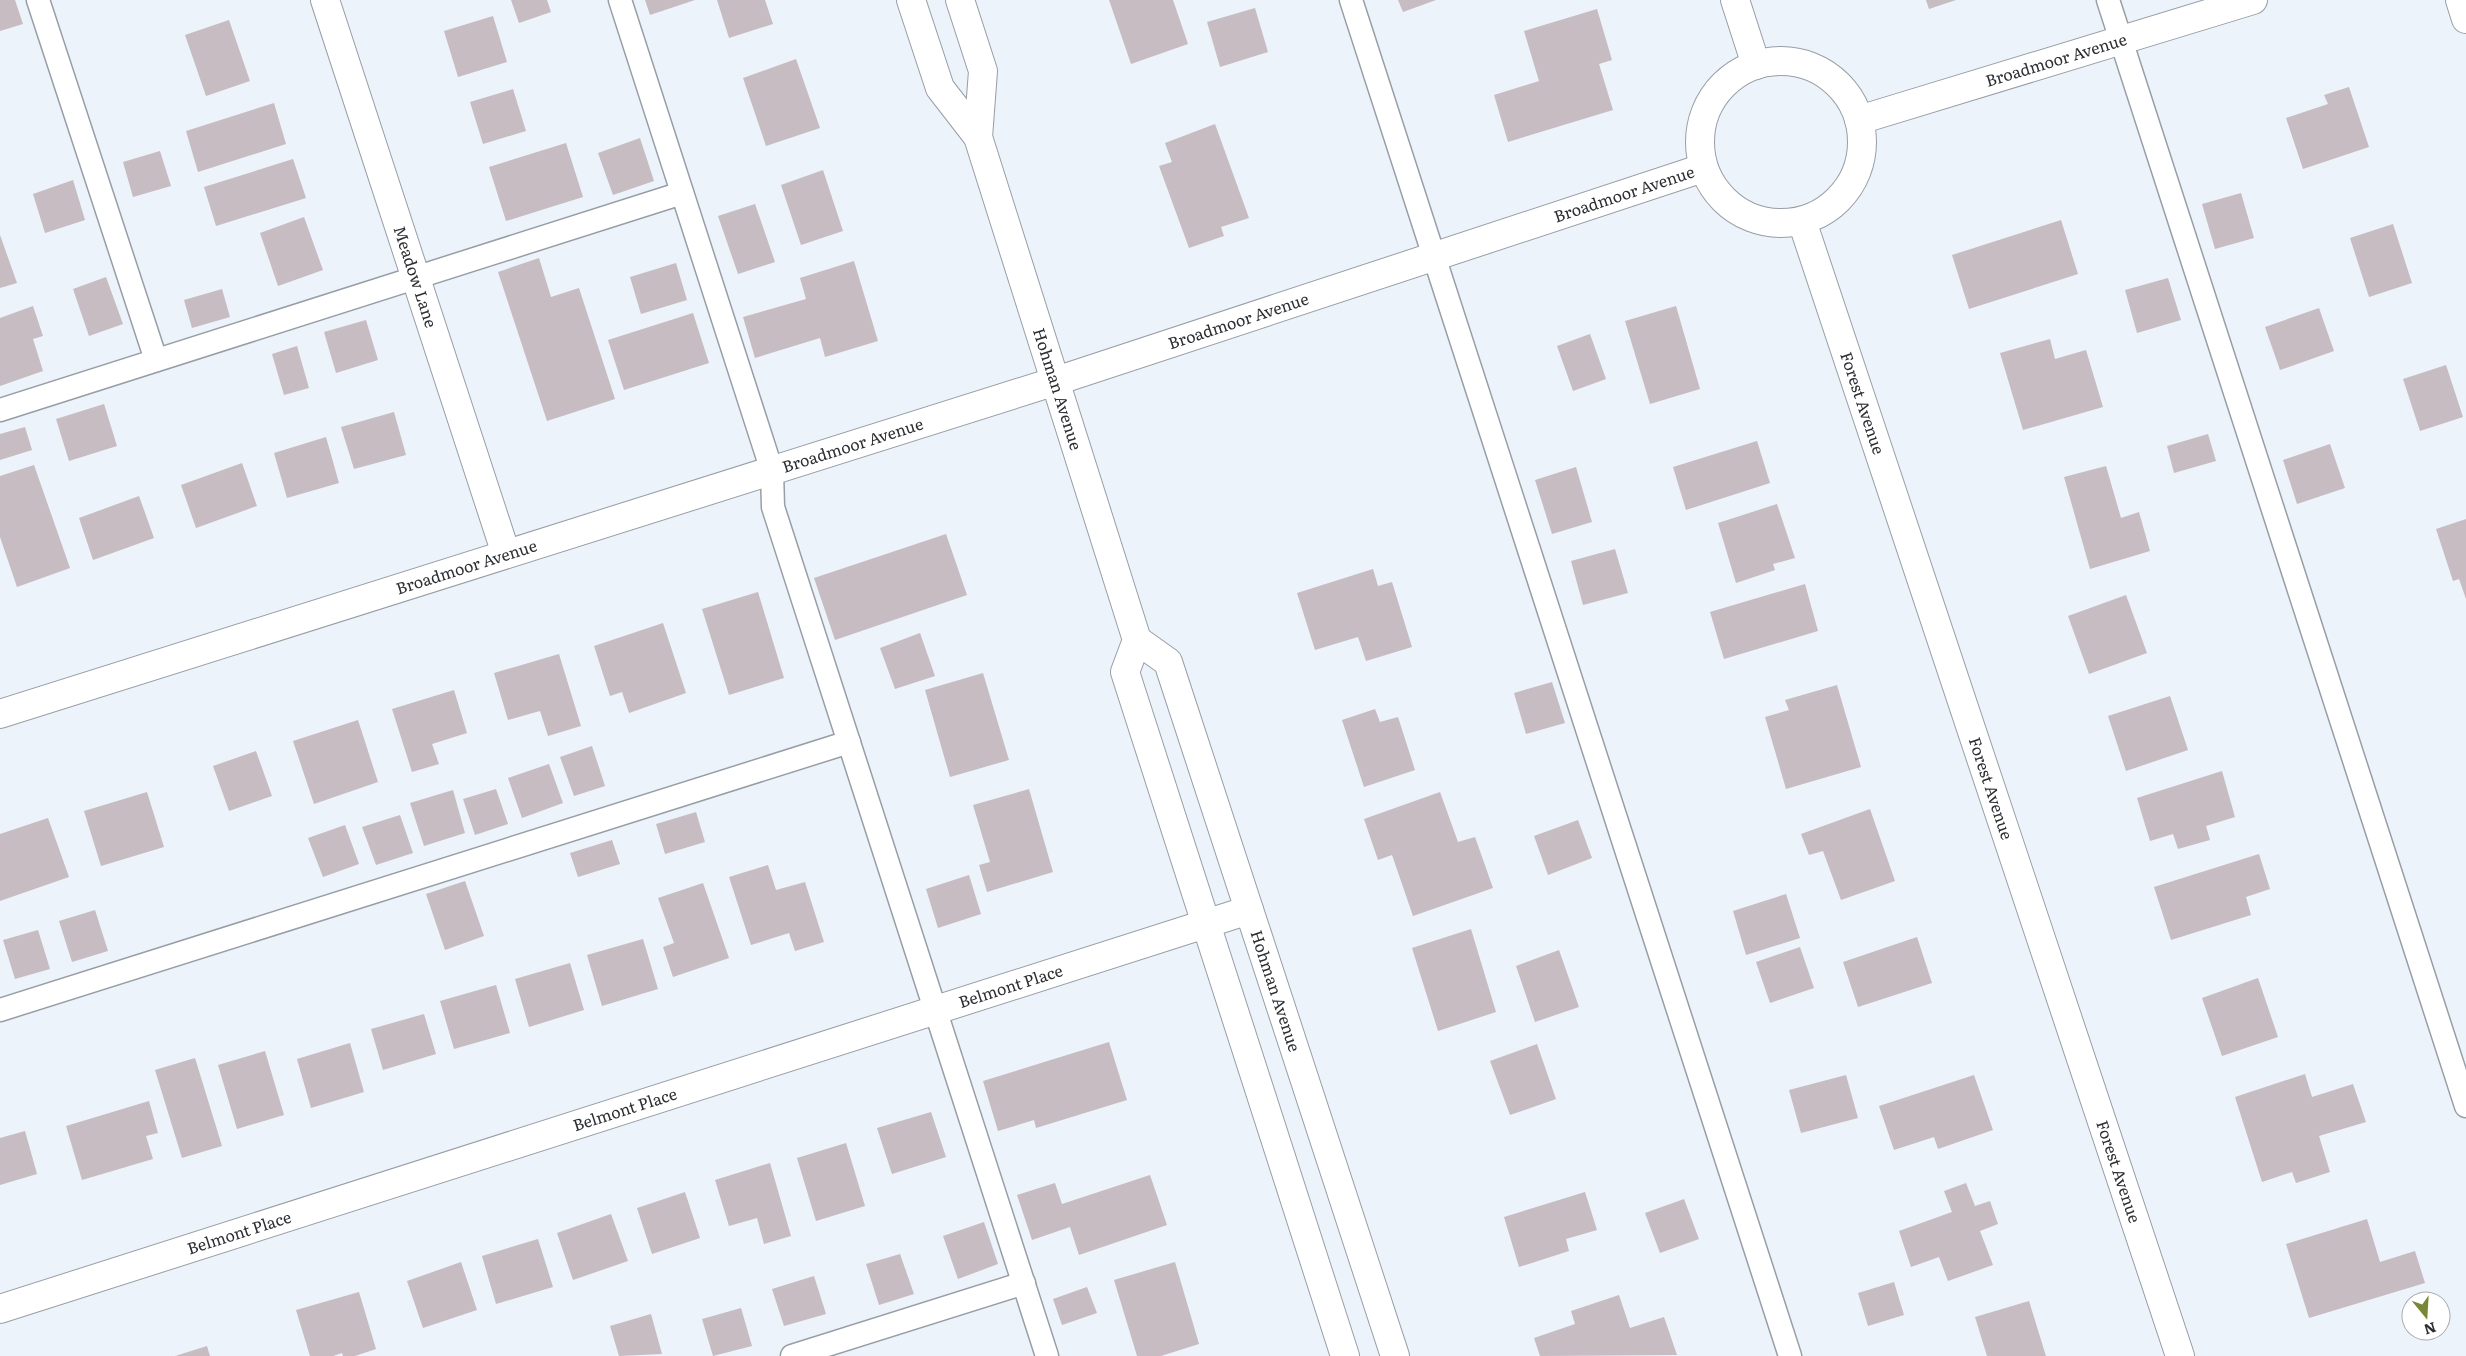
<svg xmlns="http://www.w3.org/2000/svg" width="2466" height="1356" font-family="Literata,serif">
	<rect width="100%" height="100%" fill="#ecf3fb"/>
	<g fill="#c6bcc1">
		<polygon points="0,0 15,0 23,24 0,31"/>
		<polygon points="511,0 547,0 551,12 519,23"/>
		<polygon points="645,0 695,0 650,15"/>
		<polygon points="717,0 765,0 773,24 729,38"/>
		<polygon points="1109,0 1173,0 1188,44 1131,64"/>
		<polygon points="1398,0 1436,0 1403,12"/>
		<polygon points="1926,0 1956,0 1929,9"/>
		<polygon points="1255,8 1268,52 1220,67 1207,22"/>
		<polygon points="1597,9 1612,60 1599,64 1613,110 1508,142 1494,95 1539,81 1524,31"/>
		<polygon points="493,16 507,62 458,77 444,31"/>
		<polygon points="229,20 250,81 206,96 185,35"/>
		<polygon points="796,59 820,128 766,146 743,78"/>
		<polygon points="2349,87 2369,147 2303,169 2286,118 2328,104 2324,95"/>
		<polygon points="513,89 526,131 483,144 470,102"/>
		<polygon points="274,103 286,144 198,172 186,131"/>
		<polygon points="1215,124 1249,218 1221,227 1224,236 1189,248 1159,166 1172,162 1165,143"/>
		<polygon points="640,138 654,181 613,195 598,153"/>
		<polygon points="566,143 583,197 506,221 489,167"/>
		<polygon points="160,151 171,186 133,197 123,162"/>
		<polygon points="293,159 306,198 216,226 204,187"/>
		<polygon points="823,170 843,231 801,245 781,185"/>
		<polygon points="73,180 85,220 45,233 33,194"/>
		<polygon points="2241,193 2254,238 2215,249 2202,204"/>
		<polygon points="755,204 775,262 738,274 718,216"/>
		<polygon points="304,217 323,270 278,286 260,233"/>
		<polygon points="2061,220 2078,274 1969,309 1952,255"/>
		<polygon points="2393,224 2412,283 2369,297 2350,238"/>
		<polygon points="0,235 17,283 0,288"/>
		<polygon points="539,258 551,297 579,288 615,399 547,421 498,272"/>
		<polygon points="854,261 878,341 825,357 820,338 755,358 743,317 806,299 800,278"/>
		<polygon points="676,263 687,300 641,314 630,277"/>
		<polygon points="106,277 123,324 89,336 73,289"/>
		<polygon points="2168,278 2181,320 2137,333 2125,290"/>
		<polygon points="222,289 230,317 192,328 184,300"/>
		<polygon points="33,306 43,336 33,339 43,371 0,386 0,318"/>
		<polygon points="1676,306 1700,389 1650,404 1625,321"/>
		<polygon points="2319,308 2334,351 2280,370 2265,327"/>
		<polygon points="693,313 709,363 624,390 608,340"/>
		<polygon points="366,320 378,360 336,373 324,332"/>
		<polygon points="1590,334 1606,379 1573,391 1557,346"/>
		<polygon points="2050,339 2055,359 2086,350 2103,407 2023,430 2000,353"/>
		<polygon points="297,346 309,388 284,395 272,354"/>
		<polygon points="2446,365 2463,417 2420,431 2403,379"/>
		<polygon points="104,404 117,446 69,461 56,419"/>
		<polygon points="394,412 406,455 354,469 341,427"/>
		<polygon points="25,427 32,450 0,460 0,434"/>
		<polygon points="2208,434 2216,461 2174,473 2167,446"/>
		<polygon points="326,437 339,483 287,498 274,453"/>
		<polygon points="1757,441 1770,483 1686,510 1673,467"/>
		<polygon points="2330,444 2345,488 2297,504 2283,460"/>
		<polygon points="242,463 257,506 196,528 181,485"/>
		<polygon points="34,465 70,568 17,587 0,537 0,476"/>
		<polygon points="2106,466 2121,518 2139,512 2150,551 2090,569 2064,477"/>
		<polygon points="1576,467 1592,522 1552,534 1535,480"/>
		<polygon points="139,496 154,538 93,560 79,518"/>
		<polygon points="1777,504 1795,558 1773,564 1775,570 1736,583 1718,523"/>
		<polygon points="2466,519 2466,599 2459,579 2453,581 2436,529"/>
		<polygon points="946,534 967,595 835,640 814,578"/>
		<polygon points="1615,549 1628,593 1583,605 1571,561"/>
		<polygon points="1373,569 1378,586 1392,582 1412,647 1366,661 1358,637 1315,650 1297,593"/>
		<polygon points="1805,584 1818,631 1724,659 1710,612"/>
		<polygon points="758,592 784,678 729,695 702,609"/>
		<polygon points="2126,595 2147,653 2089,674 2068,616"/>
		<polygon points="663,623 686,693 629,713 622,692 610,696 594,646"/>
		<polygon points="920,633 935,676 895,689 880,648"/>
		<polygon points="559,654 581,726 548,736 540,711 508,720 494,673"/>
		<polygon points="983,673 1009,760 950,777 925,690"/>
		<polygon points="1552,682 1565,723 1526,734 1514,693"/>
		<polygon points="1837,685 1861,767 1786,789 1765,717 1789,710 1785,700"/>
		<polygon points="454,690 467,733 432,744 439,764 412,772 392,709"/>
		<polygon points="2170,696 2188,750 2126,771 2108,716"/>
		<polygon points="1375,709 1380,722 1398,717 1415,770 1364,787 1342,720"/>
		<polygon points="358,720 378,782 314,804 293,741"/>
		<polygon points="592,746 605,786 574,796 560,757"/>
		<polygon points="256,751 272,796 229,811 213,766"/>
		<polygon points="549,764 563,803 522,818 508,778"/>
		<polygon points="2222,771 2235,817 2206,826 2210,840 2178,849 2173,834 2150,841 2137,798"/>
		<polygon points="496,789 508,824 475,835 463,799"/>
		<polygon points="1029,789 1053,872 987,892 979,865 990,862 973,805"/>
		<polygon points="453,790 465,833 424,846 410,803"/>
		<polygon points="147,792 164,847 101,866 84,811"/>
		<polygon points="1440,792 1458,842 1475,837 1493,888 1413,916 1392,855 1378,860 1364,819"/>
		<polygon points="1870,809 1895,881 1841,900 1823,851 1809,855 1801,834"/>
		<polygon points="696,812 705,842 665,854 656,824"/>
		<polygon points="400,815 413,853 376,865 362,827"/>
		<polygon points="48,818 69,877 0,901 0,834"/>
		<polygon points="1578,820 1592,858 1548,875 1534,836"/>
		<polygon points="345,825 359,864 323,877 308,838"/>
		<polygon points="612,840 620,864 578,877 570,853"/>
		<polygon points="2259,854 2270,889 2246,897 2251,915 2171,940 2154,887"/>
		<polygon points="768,865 776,890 805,882 824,942 795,951 789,933 751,945 729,877"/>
		<polygon points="969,875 981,914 938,928 926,889"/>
		<polygon points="465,881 484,936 445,950 426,894"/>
		<polygon points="703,883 729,958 673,977 663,947 674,943 658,898"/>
		<polygon points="1786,894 1800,938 1746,955 1733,911"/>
		<polygon points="95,910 108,951 72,962 59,921"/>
		<polygon points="1471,929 1496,1012 1438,1031 1412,948"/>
		<polygon points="38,930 50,969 15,979 3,940"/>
		<polygon points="1917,937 1932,983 1858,1007 1843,962"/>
		<polygon points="643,939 658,989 602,1006 587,955"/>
		<polygon points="1800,947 1814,988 1770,1003 1756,962"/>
		<polygon points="1559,950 1579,1007 1535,1022 1516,966"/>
		<polygon points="570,963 584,1010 529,1027 515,979"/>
		<polygon points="2258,978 2278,1037 2222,1056 2202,998"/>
		<polygon points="496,985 510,1033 454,1049 440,1001"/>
		<polygon points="424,1014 436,1054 383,1070 371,1029"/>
		<polygon points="1109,1042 1127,1100 1036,1128 1034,1120 998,1131 983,1081"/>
		<polygon points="350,1043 364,1092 311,1108 297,1059"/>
		<polygon points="1537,1044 1556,1099 1510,1115 1490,1061"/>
		<polygon points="265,1051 284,1115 237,1129 218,1065"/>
		<polygon points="195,1058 222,1146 182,1158 155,1070"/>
		<polygon points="2305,1074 2312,1097 2353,1084 2366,1122 2319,1136 2330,1172 2296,1183 2292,1172 2262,1182 2235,1097"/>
		<polygon points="1846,1075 1858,1118 1801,1133 1789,1090"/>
		<polygon points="1974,1075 1993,1130 1938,1149 1934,1137 1894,1150 1879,1106"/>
		<polygon points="149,1101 158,1133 146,1136 153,1159 82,1180 66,1126"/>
		<polygon points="931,1112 946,1157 892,1174 877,1128"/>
		<polygon points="25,1131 37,1174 0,1185 0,1138"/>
		<polygon points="846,1143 865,1206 816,1221 797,1158"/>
		<polygon points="770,1163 791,1236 764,1244 757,1218 729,1226 715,1180"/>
		<polygon points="1150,1175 1167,1225 1079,1255 1070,1227 1032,1240 1017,1195 1055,1183 1062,1204"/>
		<polygon points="1966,1183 1975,1206 1990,1201 1998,1224 1980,1231 1993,1265 1948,1281 1939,1257 1911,1267 1899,1231 1952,1212 1944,1191"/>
		<polygon points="685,1192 700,1238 652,1254 637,1208"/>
		<polygon points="1585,1192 1597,1230 1566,1239 1569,1251 1519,1267 1504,1217"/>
		<polygon points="1684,1199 1699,1239 1660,1253 1645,1213"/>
		<polygon points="611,1214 628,1261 573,1280 557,1233"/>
		<polygon points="2367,1219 2380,1262 2415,1251 2425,1283 2309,1318 2286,1244"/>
		<polygon points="984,1222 998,1264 958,1279 943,1236"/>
		<polygon points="538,1239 553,1287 496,1304 482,1256"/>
		<polygon points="900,1254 914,1294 879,1305 866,1264"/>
		<polygon points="461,1262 477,1310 423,1328 407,1281"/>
		<polygon points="1175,1262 1199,1344 1161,1356 1137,1356 1114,1280"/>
		<polygon points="814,1276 826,1314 784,1326 772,1289"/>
		<polygon points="1894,1282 1904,1315 1868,1326 1858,1293"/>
		<polygon points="1087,1287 1097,1313 1062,1325 1053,1299"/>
		<polygon points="359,1292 376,1349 355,1356 343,1356 342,1353 333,1356 310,1356 296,1310"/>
		<polygon points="1619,1295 1630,1328 1664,1317 1677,1355 1540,1356 1534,1338 1575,1324 1571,1311"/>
		<polygon points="2029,1301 2046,1356 1987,1356 1975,1317"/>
		<polygon points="741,1308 752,1346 713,1356 702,1319"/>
		<polygon points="651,1314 662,1354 619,1356 610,1326"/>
		<polygon points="207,1346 210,1356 175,1356"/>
	</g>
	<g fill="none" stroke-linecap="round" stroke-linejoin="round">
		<g stroke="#989ea6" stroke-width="25">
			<g id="lane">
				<polyline points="38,0 156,360"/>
				<polyline points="620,0 772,471 773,507 1047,1356"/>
				<polyline points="1351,0 1790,1356"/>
				<polyline points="2108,0 2466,1106"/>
				<polyline points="0,410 682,193"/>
				<polyline points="0,1010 849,742"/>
				<polyline points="792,1356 1024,1283"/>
			</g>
		</g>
		<g stroke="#989ea6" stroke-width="30">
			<g id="street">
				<path id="s1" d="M325,0L506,554"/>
				<polyline points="1735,0 1756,65"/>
				<polyline points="2460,0 2466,19"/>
				<circle cx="1781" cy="142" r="81"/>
				<path id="s2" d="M1859,120L2253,0"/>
				<path id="s3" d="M1802,221L2180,1356"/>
				<path id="s4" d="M1056,381L1703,168"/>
				<path id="s5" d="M0,1309L1249,910"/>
			</g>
		</g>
		<g stroke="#989ea6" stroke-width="30">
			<g id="secondary">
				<path id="s6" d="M911,0L940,88L978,137L1137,640L1125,672L1345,1356"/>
				<polyline points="960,0 983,71 978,137"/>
				<path id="s7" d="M1137,640L1168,662L1395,1356"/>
				<path id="s8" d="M0,714L1056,381"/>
			</g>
		</g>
		<use href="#lane" stroke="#fff" stroke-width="22"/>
		<use href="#street" stroke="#fff" stroke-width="28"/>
		<use href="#secondary" stroke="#fff" stroke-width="28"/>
	</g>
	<g text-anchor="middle" stroke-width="4.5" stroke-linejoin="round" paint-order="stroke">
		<g font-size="16" fill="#2c2e31" stroke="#fff">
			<text dy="6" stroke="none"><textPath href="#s2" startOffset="206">Broadmoor Avenue</textPath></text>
			<text dy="6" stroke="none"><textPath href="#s4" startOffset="598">Broadmoor Avenue</textPath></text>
			<text dy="6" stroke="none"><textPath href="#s1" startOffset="291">Meadow Lane</textPath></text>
			<text dy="6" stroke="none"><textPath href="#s4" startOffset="192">Broadmoor Avenue</textPath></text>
			<text dy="6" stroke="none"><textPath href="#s6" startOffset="419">Hohman Avenue</textPath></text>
			<text dy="6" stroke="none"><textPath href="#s3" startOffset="192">Forest Avenue</textPath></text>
			<text dy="6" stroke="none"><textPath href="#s8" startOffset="894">Broadmoor Avenue</textPath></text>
			<text dy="6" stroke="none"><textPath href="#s8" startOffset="489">Broadmoor Avenue</textPath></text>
			<text dy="6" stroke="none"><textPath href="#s3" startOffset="598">Forest Avenue</textPath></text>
			<text dy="6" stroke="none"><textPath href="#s5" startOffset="1061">Belmont Place</textPath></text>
			<text dy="6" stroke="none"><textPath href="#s7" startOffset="384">Hohman Avenue</textPath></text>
			<text dy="6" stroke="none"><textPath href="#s5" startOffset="656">Belmont Place</textPath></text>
			<text dy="6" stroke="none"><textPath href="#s3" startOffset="1002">Forest Avenue</textPath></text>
			<text dy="6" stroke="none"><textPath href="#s5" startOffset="251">Belmont Place</textPath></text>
		</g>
	</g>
	<g transform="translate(2426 1316) rotate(162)"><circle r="24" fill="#ffffff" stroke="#ababad"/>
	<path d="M0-4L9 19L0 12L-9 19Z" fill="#788736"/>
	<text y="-8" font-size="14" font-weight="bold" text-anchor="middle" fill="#2c2e31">N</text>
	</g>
</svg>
